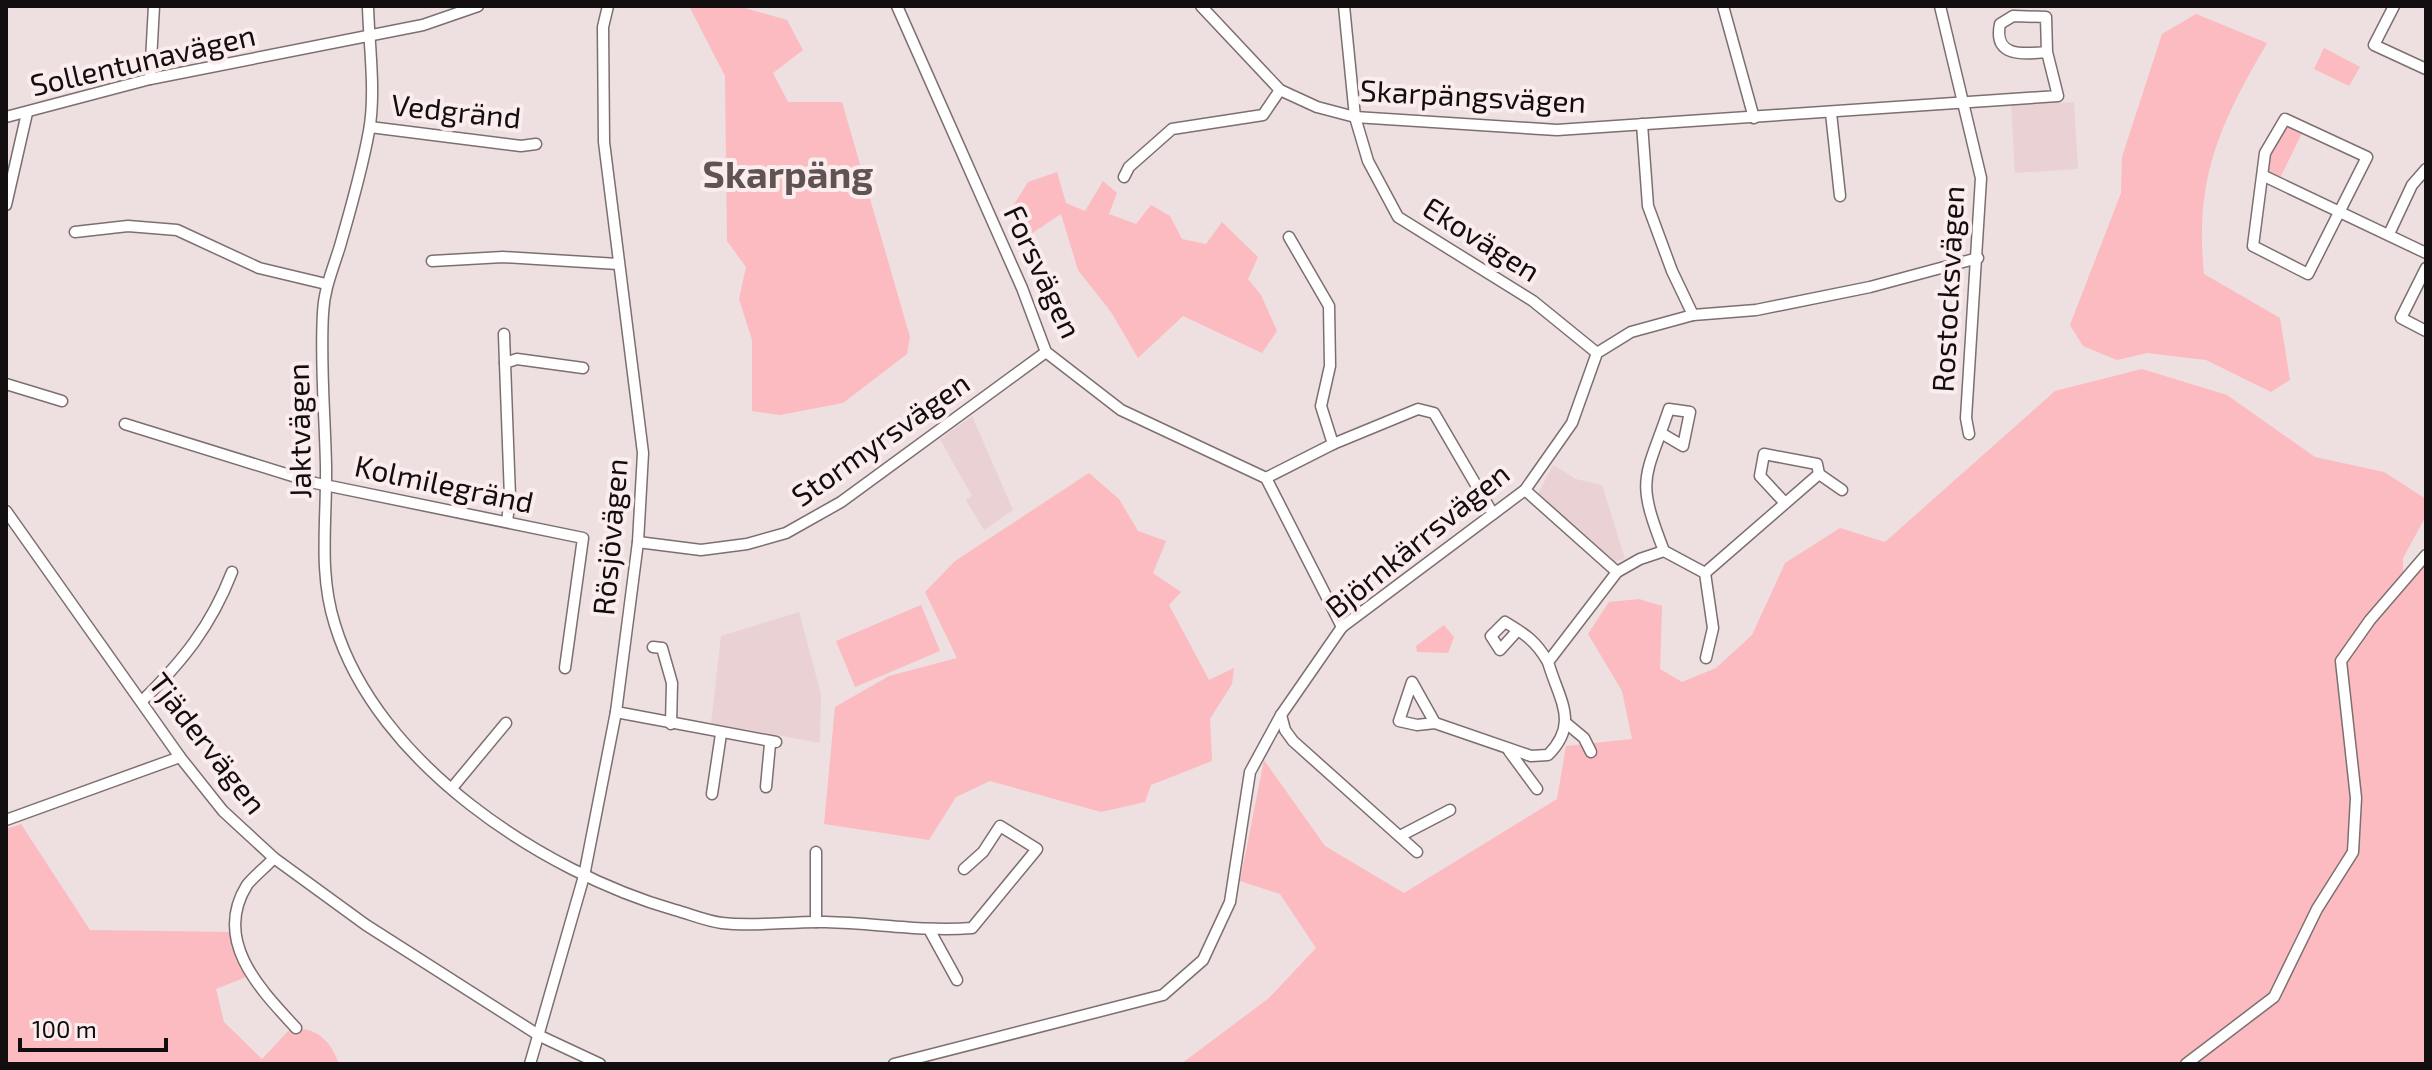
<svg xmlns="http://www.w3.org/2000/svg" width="2432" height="1070" font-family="'Exo 2',sans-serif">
	<rect width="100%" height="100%" fill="#eedfe0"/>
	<g fill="#ead2d4">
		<polygon points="2074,102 2078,169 2015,173 2011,105"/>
		<polygon points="972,416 1013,510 984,530 966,500 972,496 940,439"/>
		<polygon points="1553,465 1576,479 1602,485 1625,559 1611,562 1538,494"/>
		<polygon points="799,612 821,694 820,743 711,723 721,636"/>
	</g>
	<g fill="#fbbbc0">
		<polygon points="689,6 738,6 787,20 803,50 773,73 788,102 842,102 910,337 907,354 843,403 780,415 752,411 752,340 739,299 746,267 727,241 725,76"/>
		<path d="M2196,14L2267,43C2220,124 2194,178 2204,274L2280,318L2290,380L2271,392L2206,360L2147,353L2117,360L2083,346L2070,325L2121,193L2122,157L2162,34Z"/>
		<polygon points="2324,48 2360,67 2349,86 2314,69"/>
		<polygon points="2290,127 2303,131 2279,180 2267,173 2268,160 2283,129"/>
		<polygon points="1057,172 1066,203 1085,211 1103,181 1117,193 1109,214 1136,224 1151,205 1170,216 1182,239 1206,244 1222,222 1258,257 1248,279 1261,295 1277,331 1262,353 1183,316 1138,358 1111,312 1078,270 1061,214 1022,240 1010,211 1028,182"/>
		<polygon points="2142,369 2227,395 2315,457 2384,472 2426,499 2426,516 2403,558 2403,586 2426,562 2426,1064 1181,1064 1269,998 1316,948 1280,894 1240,881 1264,760 1325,846 1404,893 1557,799 1566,746 1632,739 1622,691 1588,634 1609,602 1639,599 1662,606 1660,669 1682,682 1716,668 1752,635 1785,563 1840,528 1885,542 2055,391"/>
		<polygon points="1089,473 1119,499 1138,531 1166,541 1153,573 1181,592 1169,605 1209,680 1234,668 1232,684 1210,719 1212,761 1151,785 1145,802 1101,812 990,781 956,797 929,840 824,824 835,707 889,676 957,658 925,592 955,561"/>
		<polygon points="921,605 940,651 855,687 836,641"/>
		<polygon points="1444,625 1454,637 1448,653 1417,652 1416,646"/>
		<path d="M21,824L90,930L231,932V946L246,977L216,989L224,1022L262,1059L291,1028C317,1027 331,1041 339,1064H6V829Z"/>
	</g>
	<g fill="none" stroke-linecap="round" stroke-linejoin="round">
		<g stroke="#7d6f70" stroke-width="13">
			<g id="minor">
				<path d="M368,6C369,46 376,92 369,131C362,170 351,208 340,246C333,269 324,289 323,313C320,363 325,416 326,466C327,521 318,572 335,625C377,763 542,872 675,910C690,914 706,921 722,923C756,927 792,921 826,922C875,923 923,932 972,928L1037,849L1000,826L983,852L964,869"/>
				<polyline points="897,6 1022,288 1046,352 1121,410 1266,478 1342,627"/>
				<path d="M1201,6L1280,90L1317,107L1355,117L1557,130L2058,96L2047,52L2046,17L2013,16L2000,24C1993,58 2024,54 2047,52"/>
				<polyline points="1344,6 1355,117 1368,161 1398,217 1533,301 1597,353"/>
				<polyline points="1723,6 1754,118"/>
				<polyline points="1940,6 1981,178 1966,418 1969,434"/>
				<polyline points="2394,6 2374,45 2426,69"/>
				<polyline points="150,79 154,6"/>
				<polyline points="1831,113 1840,196"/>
				<polyline points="6,117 150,79 423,25 478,6"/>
				<polygon points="2285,119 2367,157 2308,274 2253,246 2265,153"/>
				<polyline points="1642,124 1648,206 1672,271 1693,315"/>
				<polyline points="370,127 521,146 536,144"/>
				<polyline points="2264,176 2426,253"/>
				<polyline points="1124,177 1129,167 1172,129 1263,115 1280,90"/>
				<polyline points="6,205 27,113"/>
				<polyline points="75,232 128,226 177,230 259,268 326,284"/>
				<polyline points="2389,234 2412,185 2426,169"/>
				<polyline points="1289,237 1329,306 1330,366 1321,406 1333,444"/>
				<polyline points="432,261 503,257 618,264"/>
				<polyline points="2426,268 2401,318 2426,331"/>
				<polyline points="504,334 505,363"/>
				<polyline points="6,384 62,401"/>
				<polyline points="125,424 315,483 583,538 565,668"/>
				<path d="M1661,433L1683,446L1690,412L1669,409C1645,480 1635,477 1664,551"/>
				<polyline points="1819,474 1842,490"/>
				<polyline points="1266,478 1333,444 1418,409 1434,413 1493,514"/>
				<polyline points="1525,490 1617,572"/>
				<polyline points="6,511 180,757 223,811 274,858 366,925 540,1036 600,1064"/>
				<polyline points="507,522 510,497 505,363 517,359 583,368"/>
				<polyline points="638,542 701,550 747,544 786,533 841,502 1046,352"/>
				<polyline points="1705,573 1819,474 1817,464 1764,454 1760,476 1785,503"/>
				<path d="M1518,630L1500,650L1491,636L1505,622C1525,634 1536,641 1548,662"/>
				<polyline points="653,647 662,648 672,683 671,724"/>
				<path d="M142,701C183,661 211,626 232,572"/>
				<polyline points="616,712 776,742"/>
				<polyline points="1281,715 1285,730 1293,741 1417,852"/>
				<path d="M1435,723L1417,725L1399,721L1412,682L1435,723L1531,756L1548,755C1580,723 1559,700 1548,662L1617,572L1640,559L1664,551L1705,573L1713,628L1706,658"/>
				<polyline points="1566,723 1584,738 1591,752"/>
				<polyline points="1509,751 1537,789"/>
				<polyline points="766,787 770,744"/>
				<polyline points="452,788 506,723"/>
				<polyline points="712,794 721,734"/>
				<polyline points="6,820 180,757"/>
				<polyline points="1400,836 1450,810"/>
				<polyline points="816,852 816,922"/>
				<path d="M274,858C266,867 254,876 247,885C212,941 261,990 296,1028"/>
				<polyline points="930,931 957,980"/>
				<polyline points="530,1064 584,876 616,712 638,542 643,453 604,142 603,27 608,6"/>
				<polyline points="894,1064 1163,995 1203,960 1230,902 1250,772 1281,715 1342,627 1525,490 1572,423 1597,353 1631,332 1693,315 1756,310 1870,287 1978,258"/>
				<polyline points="2186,1064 2274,997 2317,909 2353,852 2356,798 2341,661 2370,620 2426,555"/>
			</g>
		</g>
		<use href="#minor" stroke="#fff" stroke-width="10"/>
	</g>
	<g text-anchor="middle" stroke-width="8" stroke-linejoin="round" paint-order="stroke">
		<g font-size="30" fill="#120d0e" stroke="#fbeced">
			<text transform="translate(143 61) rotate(-13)" y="10">Sollentunavägen</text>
			<text transform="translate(1473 97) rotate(3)" y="10">Skarpängsvägen</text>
			<text transform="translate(456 112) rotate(6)" y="10">Vedgränd</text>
			<text transform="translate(1481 240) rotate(32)" y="10">Ekovägen</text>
			<text transform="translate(1042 272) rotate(65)" y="10">Forsvägen</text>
			<text transform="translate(1949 289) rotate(-87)" y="10">Rostocksvägen</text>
			<text transform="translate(300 431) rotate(-91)" y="10">Jaktvägen</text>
			<text transform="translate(881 440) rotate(-35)" y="10">Stormyrsvägen</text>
			<text transform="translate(444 485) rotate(12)" y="10">Kolmilegränd</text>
			<text transform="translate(611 537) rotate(-85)" y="10">Rösjövägen</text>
			<text transform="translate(1418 541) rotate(-39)" y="10">Björnkärrsvägen</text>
			<text transform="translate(207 744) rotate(52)" y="10">Tjädervägen</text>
		</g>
		<g font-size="38" font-weight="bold" fill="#605354" stroke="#fbeced">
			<text x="788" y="188">Skarpäng</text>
		</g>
	</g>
	<rect width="2432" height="1070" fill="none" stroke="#120d0e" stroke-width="16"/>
	<path d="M20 1038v12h146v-12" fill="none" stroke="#120d0e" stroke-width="4"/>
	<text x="32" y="1038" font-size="24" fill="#120d0e" stroke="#fbeced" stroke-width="6" paint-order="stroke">100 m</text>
</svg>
